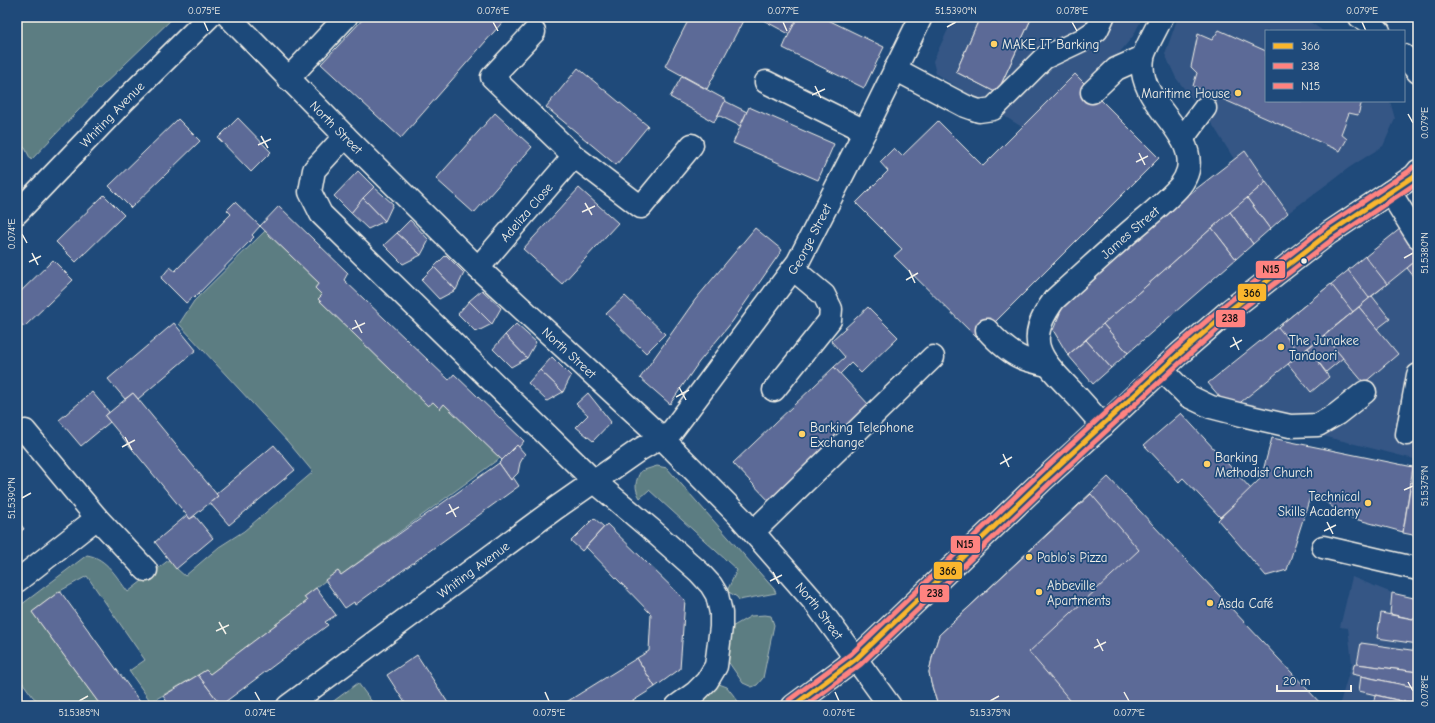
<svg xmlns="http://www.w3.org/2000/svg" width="1435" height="723" font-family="'Comic Neue',sans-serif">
	<rect width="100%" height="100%" fill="#1f4a7a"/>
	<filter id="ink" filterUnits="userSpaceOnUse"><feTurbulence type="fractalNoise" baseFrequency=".025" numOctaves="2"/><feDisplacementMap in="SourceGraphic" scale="8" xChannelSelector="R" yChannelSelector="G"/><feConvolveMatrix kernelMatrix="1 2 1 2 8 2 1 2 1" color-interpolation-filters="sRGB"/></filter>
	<g filter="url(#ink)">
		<g fill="#355785">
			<polygon points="954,17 1143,17 1133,36 1090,89 1075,74 1022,127 936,74 933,61"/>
			<polygon points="1178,17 1298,17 1310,22 1323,31 1266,31 1266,101 1390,101 1395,119 1383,146 1350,167 1288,213 1093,384 1068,355 1053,330 1063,306 1187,196 1234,159 1214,127 1176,78 1165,54"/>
			<polygon points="1418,217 1418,536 1403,533 1403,532 1414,459 1233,413 1226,369 1383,242 1401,228"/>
			<polygon points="1352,577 1392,593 1418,599 1418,706 1339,706 1352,663 1348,628 1340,627"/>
		</g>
		<g fill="#5b7d82" stroke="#a8b7b5">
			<polygon points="17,17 174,17 97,91 31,160 25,148 17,142"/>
			<path d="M265,231L319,283L315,288L322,295L318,299L428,406L433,402L440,408L444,404L500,458L341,575L338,571L304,597L307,601L210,674L206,670L198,675L151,702L129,671L145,660L87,576L60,591L32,612L101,706H44L33,697L17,675V608L87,555C107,558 117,578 128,592L170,559L177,569L185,576L219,547L244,531L313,472L288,442L179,324L194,301Z"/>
			<path d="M657,466L667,468L774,589L776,593L739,600L737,597L727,591L737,570L649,490L640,498C634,488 635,481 641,471Z"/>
			<polygon points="765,615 771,616 774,625 763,678 757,685 752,687 743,683 725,657 730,628 751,616"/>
			<polygon points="358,683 375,706 327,706"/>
			<polygon points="719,684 727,687 741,705 739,706 691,706 712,688"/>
		</g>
		<g fill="#5c6a97" stroke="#f4f1e8">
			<polygon points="365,17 507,17 401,138 321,64"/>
			<polygon points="690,17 745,17 707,89 665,66"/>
			<polygon points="765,17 796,17 798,18 789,34 763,20"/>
			<polygon points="798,17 822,17 884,47 864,88 783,48 789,34"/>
			<polygon points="980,17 1032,17 997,93 956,72"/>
			<polygon points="980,17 1032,17 997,93 956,72"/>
			<polygon points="1219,30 1266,51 1266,101 1362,101 1358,115 1349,113 1341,134 1347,139 1340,151 1193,86 1197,73 1191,67 1198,34 1212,40"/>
			<polygon points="578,68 648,126 616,165 546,107"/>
			<polygon points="1075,74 1159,158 978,339 894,256 902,249 856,203 888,171 880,162 894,148 902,156 938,121 983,166"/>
			<polygon points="682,76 726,100 714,122 670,97"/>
			<polygon points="725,101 747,112 740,126 718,115"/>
			<polygon points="749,107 834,144 818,180 733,143"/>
			<polygon points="495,113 532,147 474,213 436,179"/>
			<polygon points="238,118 271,152 251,172 218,138"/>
			<polygon points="178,119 200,141 131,208 109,186"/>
			<polygon points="1245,151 1266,182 1212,228 1068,355 1053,330 1063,306 1187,196"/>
			<polygon points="358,171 374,187 351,213 334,196"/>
			<polygon points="1266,182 1288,213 1270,229 1247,198"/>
			<polygon points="374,187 393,204 385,221 363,198"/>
			<polygon points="579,188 618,223 562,284 523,249"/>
			<polygon points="104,195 124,215 76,262 56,242"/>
			<polygon points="363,198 385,221 368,229 351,213"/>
			<polygon points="1247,198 1270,229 1253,244 1230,212"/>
			<polygon points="235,202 260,226 252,235 254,237 194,298 193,297 186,303 161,278 170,267 175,271 231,214 227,210"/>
			<polygon points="279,206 348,273 344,280 449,380 454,374 524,441 519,447 517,445 502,460 444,404 440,409 433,402 428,406 318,299 322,295 315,288 319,283 260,226"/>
			<polygon points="1230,212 1253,244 1236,259 1212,228"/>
			<polygon points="410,220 429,240 421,255 397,233"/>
			<polygon points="755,228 782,250 732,322 699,362 670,404 640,378 695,300"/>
			<polygon points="1212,228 1236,259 1128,353 1103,324"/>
			<polygon points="1401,228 1418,251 1418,259 1231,410 1208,383"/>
			<polygon points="397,233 421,255 403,264 384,245"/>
			<polygon points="446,255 464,273 456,290 434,267"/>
			<polygon points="1365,256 1387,284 1369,298 1348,270"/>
			<polygon points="1418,259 1418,282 1407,268"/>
			<polygon points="53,260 73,280 24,327 17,319 17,295"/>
			<polygon points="434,267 456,290 439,299 421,280"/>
			<polygon points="1331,284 1353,312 1300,354 1278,327"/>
			<polygon points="482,290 501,308 492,324 469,301"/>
			<polygon points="625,296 665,334 646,353 606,314"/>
			<polygon points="1372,296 1390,319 1377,329 1359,307"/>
			<polygon points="469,301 492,324 476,332 458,314"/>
			<polygon points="868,307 898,337 861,373 851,363 840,374 834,367 845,357 831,341"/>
			<polygon points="1359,307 1398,354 1364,383 1324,336"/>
			<polygon points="174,323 196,350 138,399 133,393 125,399 108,379"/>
			<polygon points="516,324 536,342 527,358 505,335"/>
			<polygon points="1103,324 1128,353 1111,368 1086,340"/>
			<polygon points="505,335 527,358 511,367 493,349"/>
			<polygon points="1324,336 1343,358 1326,372 1308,348"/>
			<polygon points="1086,340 1111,368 1093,384 1068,355"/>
			<polygon points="1308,348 1329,377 1311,392 1288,364"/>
			<polygon points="552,357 571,376 563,392 540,370"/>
			<polygon points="834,367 870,406 770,502 733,463"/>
			<polygon points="540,370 563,392 547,401 528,383"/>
			<polygon points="92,392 109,412 105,416 110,422 81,446 59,420"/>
			<polygon points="133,393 218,496 190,519 105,416"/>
			<polygon points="588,393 611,422 593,441 576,427 588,415 576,404"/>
			<polygon points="1181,413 1251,489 1220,517 1183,478 1179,482 1144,445"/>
			<polygon points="1272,438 1413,467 1403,532 1344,516 1312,491 1287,570 1266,576 1218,520 1261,478"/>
			<polygon points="274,445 295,470 229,525 210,503 218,496 216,494"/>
			<polygon points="517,445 525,454 520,463 518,473 511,480 499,463"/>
			<polygon points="499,463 511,480 513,477 519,486 355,605 354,602 345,608 325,580 338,571 341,575"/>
			<polygon points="1108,477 1323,706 938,706 931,683 929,672 933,654 939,635"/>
			<polygon points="1411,482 1418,484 1418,536 1403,533"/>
			<polygon points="1091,494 1139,550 1029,652 1075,706 938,706 931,683 929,672 933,654 939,635"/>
			<polygon points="187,515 190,519 195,516 213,538 176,569 155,542"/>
			<polygon points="594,518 604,527 582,551 571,541"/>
			<polygon points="17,519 24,529 17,534"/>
			<polygon points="607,524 685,600 680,669 655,687 637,658 649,651 651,614 586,547"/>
			<polygon points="316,588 336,615 325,622 328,625 221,705 198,675 206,670 210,674 307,601 304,597"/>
			<polygon points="60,591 143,706 101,706 32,612"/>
			<polygon points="1392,593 1418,599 1418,620 1390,614"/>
			<polygon points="1381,613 1418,620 1418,644 1377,638"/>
			<polygon points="1361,643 1418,651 1418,672 1357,664"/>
			<polygon points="417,655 450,706 407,706 387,675"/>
			<polygon points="637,658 655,687 625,706 560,706"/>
			<polygon points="1357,664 1418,672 1418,688 1352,674 1354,665"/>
			<polygon points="198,675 221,705 170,706 163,696"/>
			<polygon points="1361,676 1418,688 1418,705 1359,691"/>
			<polygon points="1375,695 1418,705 1418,706 1373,706"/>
		</g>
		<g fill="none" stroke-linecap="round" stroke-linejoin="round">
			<g stroke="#f4f1e8" stroke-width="25">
				<g id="minor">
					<path id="s1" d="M229,17L345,136L478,268L661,437L740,517L816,604L890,706"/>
					<polyline points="1360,17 1373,25 1379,31"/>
					<polyline points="534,32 492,77 574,156 641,207 692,145"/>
					<polyline points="1404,56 1418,72"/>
					<polyline points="895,69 965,106 979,111 993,109 1044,58 1082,40 1097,30 1103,17"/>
					<polyline points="288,79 346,17"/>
					<polyline points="766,82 865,131"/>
					<polyline points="1092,92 1116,69 1143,57"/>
					<polyline points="345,136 314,170 310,192 321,214 594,481 653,531 699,572 711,585 717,595 721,613 721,627 716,666 707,681 695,693 677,706"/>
					<polyline points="1182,139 1205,108"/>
					<polyline points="1390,192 1418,237"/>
					<path id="s2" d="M17,213L124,101L209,17"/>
					<path id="s3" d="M478,268L574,156"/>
					<path d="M987,330C997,341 1008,352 1022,358C1030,361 1039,363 1047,365"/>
					<polyline points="1162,370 1188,396 1211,407 1242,415 1290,426 1318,425 1337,414 1365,392"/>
					<polyline points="774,390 830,320 831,309 824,295 793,269"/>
					<path id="s4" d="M1103,426C1092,413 1082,401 1070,389C1039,357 1024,341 1054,300C1078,278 1102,256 1126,235C1144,219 1164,204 1180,186C1183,182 1187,174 1188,170C1196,129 1136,104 1143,58C1144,50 1158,26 1162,17"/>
					<polyline points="25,431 97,518 146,570"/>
					<polyline points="1407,434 1418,375"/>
					<polyline points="753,532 933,357"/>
					<polyline points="1323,547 1418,569"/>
					<polyline points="17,581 97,518"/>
					<path id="s5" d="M288,706L556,508L639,450L672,431L798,262L865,131L921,17"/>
					<polyline points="793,706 856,659 1044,479 1109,420 1179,354 1230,310 1329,233 1414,176 1418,171"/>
				</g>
			</g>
			<use href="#minor" stroke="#1f4a7a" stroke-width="22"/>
			<g stroke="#1f4a7a" stroke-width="8">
				<polyline id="bus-1" points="793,706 856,659 1044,479 1179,354 1230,310 1329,233 1414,176 1418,171"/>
			</g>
			<g stroke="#1f4a7a" stroke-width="8">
				<polyline id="bus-2" points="805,706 861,664 1049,484 1184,359 1234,315 1333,239 1418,182"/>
			</g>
			<g stroke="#1f4a7a" stroke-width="8">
				<polyline id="bus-3" points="789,700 851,654 1039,474 1174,349 1225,305 1325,227 1409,171 1413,167"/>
			</g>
			<use href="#bus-1" stroke="#fab62d" stroke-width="5"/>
			<use href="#bus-2" stroke="#ff8380" stroke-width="5"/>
			<use href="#bus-3" stroke="#ff8380" stroke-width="5"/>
		</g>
	</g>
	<path fill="none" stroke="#f4f1e8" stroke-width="1.5" d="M204,22L208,31M493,22L498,31M783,22L787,31M1072,22L1077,31M1362,22L1366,31M947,27L956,22M815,86L821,98M812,95L825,89M1408,114L1413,123M261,136L268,148M258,145L271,139M1139,153L1145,165M1136,162L1148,156M585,203L592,215M582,212L595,206M22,234L27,243M32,253L38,265M1404,258L1413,253M29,262L41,256M909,270L915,283M906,280L918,273M355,320L362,333M352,329L365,323M1233,337L1239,350M1230,347L1242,340M679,387L686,400M676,397L689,390M125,437L132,450M122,447L135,440M1003,454L1009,467M1000,464L1012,457M1404,490L1413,486M22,498L31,493M449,504L456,517M446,514L459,507M1327,522L1333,534M1324,531L1336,525M773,572L779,584M770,581L782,575M219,622L226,634M216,631L229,625M1097,639L1103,651M1094,648L1106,642M1408,682L1413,691M255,692L260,701M545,692L549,701M835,692L839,701M1124,692L1129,701M79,701L88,696M990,701L999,696"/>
	<g fill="#ffd166" stroke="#1f4a7a" stroke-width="1.5">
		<circle cx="994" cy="44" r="4"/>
		<circle cx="1238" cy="93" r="4"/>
		<circle cx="1281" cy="347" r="4"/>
		<circle cx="802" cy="434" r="4"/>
		<circle cx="1207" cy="464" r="4"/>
		<circle cx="1368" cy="503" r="4"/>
		<circle cx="1029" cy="557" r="4"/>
		<circle cx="1039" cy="592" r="4"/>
		<circle cx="1210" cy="603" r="4"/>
	</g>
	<circle fill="#f4f1e8" stroke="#1f4a7a" stroke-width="1.5" cx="1304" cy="261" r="3.5"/>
	<g text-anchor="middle" stroke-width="3.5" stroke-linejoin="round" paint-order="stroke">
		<g font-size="13" fill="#f4f1e8" stroke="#1f4a7a" text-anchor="start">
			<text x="1002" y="49">MAKE IT Barking</text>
			<text x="1230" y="98" text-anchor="end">Maritime House</text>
			<text x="1289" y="345">The Junakee<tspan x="1289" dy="15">Tandoori</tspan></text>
			<text x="810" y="432">Barking Telephone<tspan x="810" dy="15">Exchange</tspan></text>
			<text x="1215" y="462">Barking<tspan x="1215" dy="15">Methodist Church</tspan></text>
			<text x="1360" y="501" text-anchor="end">Technical<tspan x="1360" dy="15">Skills Academy</tspan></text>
			<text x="1037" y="562">Pablo's Pizza</text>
			<text x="1047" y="590">Abbeville<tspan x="1047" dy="15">Apartments</tspan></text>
			<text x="1218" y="608">Asda Café</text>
		</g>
		<g font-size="13" fill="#f4f1e8" stroke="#1f4a7a">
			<text dy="5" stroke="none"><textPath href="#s2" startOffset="137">Whiting Avenue</textPath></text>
			<text dy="5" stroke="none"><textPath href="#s1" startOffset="154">North Street</textPath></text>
			<text dy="5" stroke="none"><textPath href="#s3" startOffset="74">Adeliza Close</textPath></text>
			<text dy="5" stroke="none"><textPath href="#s4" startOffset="255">James Street</textPath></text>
			<text dy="5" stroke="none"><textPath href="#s5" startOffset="709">George Street</textPath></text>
			<text dy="5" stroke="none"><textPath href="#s1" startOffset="478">North Street</textPath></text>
			<text dy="5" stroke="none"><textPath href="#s5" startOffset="230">Whiting Avenue</textPath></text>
			<text dy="5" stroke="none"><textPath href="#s1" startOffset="838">North Street</textPath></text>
		</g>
	</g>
	<g stroke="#1f4a7a" stroke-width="1.5">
		<rect x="1255" y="260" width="31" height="19" rx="4" fill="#ff8380"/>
		<rect x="1237" y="283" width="30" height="19" rx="4" fill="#fab62d"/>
		<rect x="1215" y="309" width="31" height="19" rx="4" fill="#ff8380"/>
		<rect x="950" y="535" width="31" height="19" rx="4" fill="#ff8380"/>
		<rect x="933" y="561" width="30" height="19" rx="4" fill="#fab62d"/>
		<rect x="919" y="584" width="31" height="19" rx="4" fill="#ff8380"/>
	</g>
	<g font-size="11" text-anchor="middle" font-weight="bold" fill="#111">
		<text x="1271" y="273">N15</text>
		<text x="1252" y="297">366</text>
		<text x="1230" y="322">238</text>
		<text x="965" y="548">N15</text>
		<text x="948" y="575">366</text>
		<text x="935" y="597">238</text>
	</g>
	<rect width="1435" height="723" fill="none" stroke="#1f4a7a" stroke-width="44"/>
	<rect x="1265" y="30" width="140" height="72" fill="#1f4a7a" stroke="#748da6"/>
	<rect x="1273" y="43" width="20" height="6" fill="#fab62d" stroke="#748da6"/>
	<text x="1301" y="50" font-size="12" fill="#f4f1e8">366</text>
	<rect x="1273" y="63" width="20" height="6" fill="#ff8380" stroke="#748da6"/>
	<text x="1301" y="70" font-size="12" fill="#f4f1e8">238</text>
	<rect x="1273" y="83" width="20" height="6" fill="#ff8380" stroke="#748da6"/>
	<text x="1301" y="90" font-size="12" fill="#f4f1e8">N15</text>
	<path d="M1277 685v6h74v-6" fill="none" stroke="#f4f1e8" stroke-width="2"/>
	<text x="1283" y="685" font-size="12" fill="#f4f1e8" stroke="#1f4a7a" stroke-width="3" paint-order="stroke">20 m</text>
	<rect x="22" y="22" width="1391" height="679" fill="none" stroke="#f4f1e8" stroke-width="1.5"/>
	<g font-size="10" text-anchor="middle" fill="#f4f1e8">
		<text x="204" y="14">0.075°E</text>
		<text x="493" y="14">0.076°E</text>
		<text x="783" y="14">0.077°E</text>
		<text x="956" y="14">51.5390°N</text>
		<text x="1072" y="14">0.078°E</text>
		<text x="1362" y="14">0.079°E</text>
		<text transform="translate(1424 123) rotate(-90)" y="4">0.079°E</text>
		<text transform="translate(11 234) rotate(-90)" y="4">0.074°E</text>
		<text transform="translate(1424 253) rotate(-90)" y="4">51.5380°N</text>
		<text transform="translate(1424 486) rotate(-90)" y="4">51.5375°N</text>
		<text transform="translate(11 498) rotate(-90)" y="4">51.5390°N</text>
		<text transform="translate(1424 691) rotate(-90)" y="4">0.078°E</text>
		<text x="79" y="716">51.5385°N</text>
		<text x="260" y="716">0.074°E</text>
		<text x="549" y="716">0.075°E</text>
		<text x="839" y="716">0.076°E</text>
		<text x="990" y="716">51.5375°N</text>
		<text x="1129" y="716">0.077°E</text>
	</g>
</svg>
